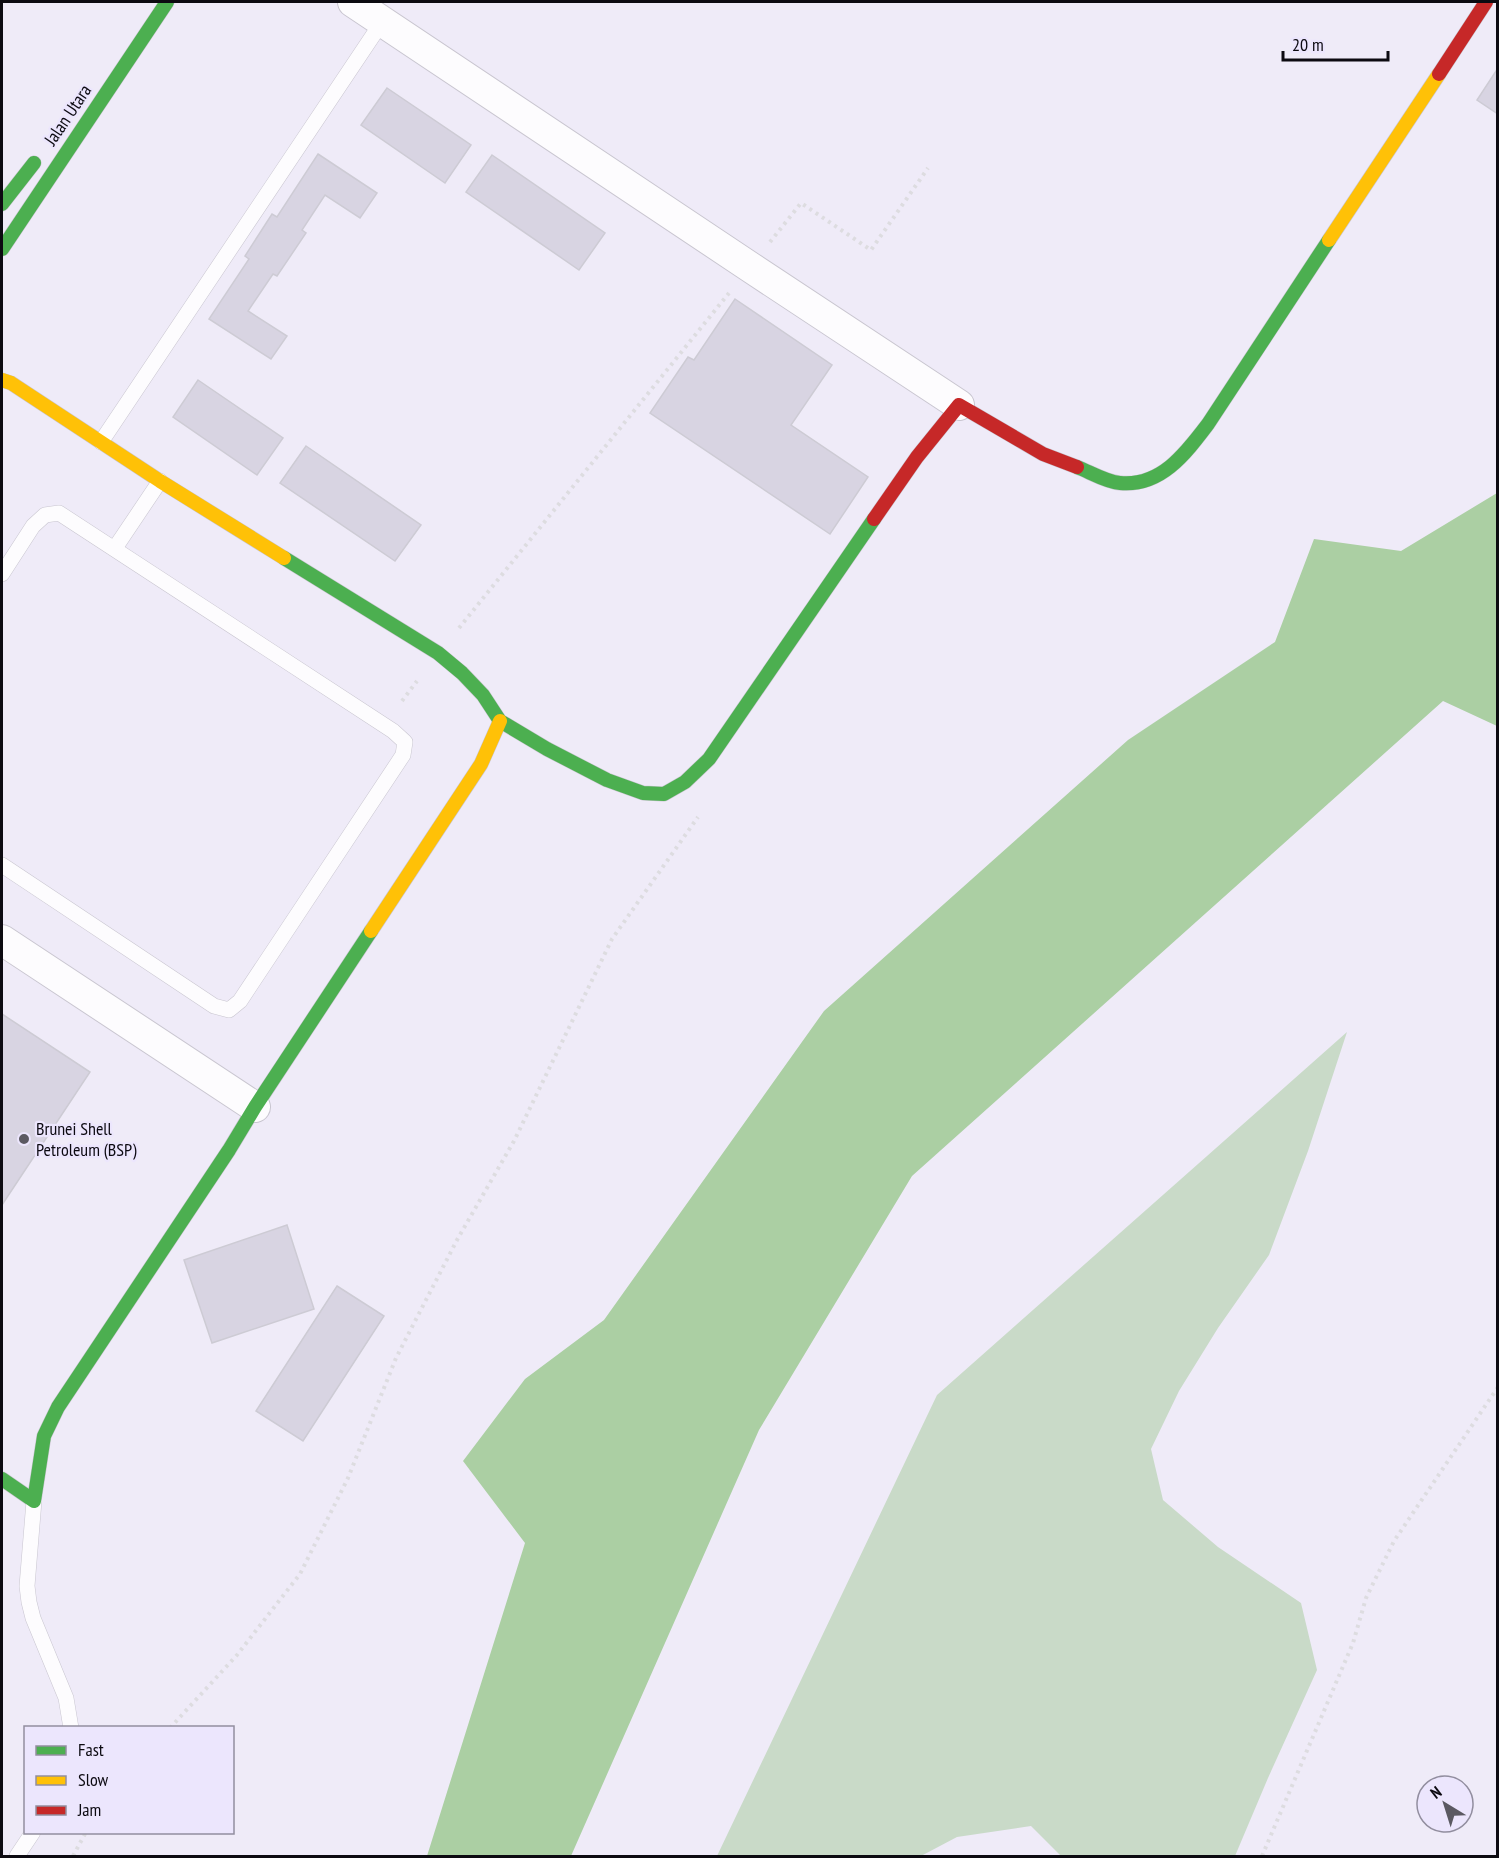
<svg xmlns="http://www.w3.org/2000/svg" width="1499" height="1858" font-family="'PT Sans Narrow',sans-serif">
	<rect width="100%" height="100%" fill="#efebf8"/>
	<polygon fill="#c9dac8" points="1347,1032 1308,1151 1269,1255 1218,1328 1179,1391 1151,1449 1163,1500 1218,1547 1301,1603 1317,1670 1268,1778 1235,1856 1061,1856 1031,1826 957,1837 921,1856 717,1856 937,1395"/>
	<polygon fill="#abcfa3" points="1497,493 1497,726 1443,701 912,1176 759,1430 571,1856 427,1856 525,1543 463,1461 525,1379 604,1320 824,1011 1128,740 1275,642 1314,539 1401,551"/>
	<g fill="#d8d4e2" stroke="#cdcbd4" stroke-width="1.5">
		<polygon points="1498,68 1498,114 1477,100"/>
		<polygon points="387,88 471,145 445,183 361,125"/>
		<polygon points="318,154 377,193 360,218 325,195 302,230 306,233 277,276 273,274 248,311 287,336 271,359 209,319 249,259 245,256 272,214 277,217"/>
		<polygon points="492,155 605,233 579,270 466,192"/>
		<polygon points="735,299 832,365 791,425 868,477 830,534 650,413 688,357 694,360"/>
		<polygon points="198,380 283,438 257,475 173,417"/>
		<polygon points="306,446 421,525 395,561 280,483"/>
		<polygon points="2,1014 90,1072 2,1205"/>
		<polygon points="287,1225 314,1309 212,1343 184,1260"/>
		<polygon points="337,1286 384,1316 303,1441 256,1411"/>
	</g>
	<g fill="none" stroke-linecap="round" stroke-linejoin="round">
		<g stroke="#c9c6d0" stroke-width="16">
			<g id="lane">
				<polyline points="101,442 382,22"/>
				<polyline points="115,548 160,481"/>
				<polyline points="2,574 33,526 45,515 59,513 393,731 405,742 403,755 240,1001 229,1010 214,1006 2,865"/>
				<polyline points="34,1501 27,1586 29,1602 33,1618 66,1698 71,1728"/>
				<polyline points="17,1856 33,1832"/>
			</g>
		</g>
		<g stroke="#c9c6d0" stroke-width="32">
			<g id="street">
				<polyline points="353,2 750,267 959,405"/>
				<polyline points="2,940 255,1107"/>
			</g>
		</g>
		<g stroke="#c9c6d0" stroke-width="15">
			<g id="fast">
				<polyline points="2,204 34,163"/>
				<polyline points="2,249 167,2"/>
				<path d="M1077,467C1090,472 1106,482 1120,483C1161,487 1186,453 1208,424L1329,240"/>
				<polyline points="284,558 438,653 462,673 483,695 500,721 547,749 607,780 643,793 664,794 685,782 709,759 874,519"/>
				<polyline points="2,1479 34,1501 44,1436 58,1407 229,1150 255,1107 371,931"/>
			</g>
		</g>
		<g stroke="#c9c6d0" stroke-width="15">
			<g id="slow">
				<polyline points="1329,240 1439,74"/>
				<polyline points="2,380 11,383 160,481 284,558"/>
				<polyline points="371,931 481,764 500,721"/>
			</g>
		</g>
		<g stroke="#c9c6d0" stroke-width="15">
			<g id="jam">
				<polyline points="1439,74 1486,2"/>
				<polyline points="874,519 917,457 959,405 1043,454 1077,467"/>
			</g>
		</g>
		<g stroke="#dddce0" stroke-width="4" stroke-dasharray="3 4.5" stroke-linecap="butt">
			<polyline points="770,242 801,203 871,250 928,168"/>
			<polyline points="459,628 729,293"/>
			<polyline points="402,701 417,681"/>
			<polyline points="170,1728 237,1655 300,1574 348,1478 396,1358 457,1240 514,1141 612,939 698,817"/>
			<polyline points="73,1856 86,1832"/>
			<polyline points="1262,1856 1353,1643 1366,1598 1394,1541 1498,1387"/>
		</g>
		<use href="#lane" stroke="#fdfcfe" stroke-width="15"/>
		<use href="#street" stroke="#fdfcfe" stroke-width="30"/>
		<use href="#fast" stroke="#4caf50" stroke-width="14"/>
		<use href="#slow" stroke="#ffc107" stroke-width="14"/>
		<use href="#jam" stroke="#c62828" stroke-width="14"/>
	</g>
	<circle fill="#5b5962" stroke="#ece6fd" stroke-width="2" cx="24" cy="1139" r="6"/>
	<g text-anchor="middle" stroke-width="4.5" stroke-linejoin="round" paint-order="stroke">
		<g font-size="18" fill="#0c0a11" stroke="#ece6fd">
			<text transform="translate(68 115) rotate(-56)" y="6">Jalan Utara</text>
		</g>
		<g font-size="18" fill="#0c0a11" stroke="#ece6fd" text-anchor="start">
			<text x="36" y="1135">Brunei Shell<tspan x="36" dy="21">Petroleum (BSP)</tspan></text>
		</g>
	</g>
	<rect width="1499" height="1858" fill="none" stroke="#0c0a11" stroke-width="6"/>
	<rect x="24" y="1726" width="210" height="108" fill="#ece6fd" stroke="#928e9f" stroke-width="1.5"/>
	<rect x="36" y="1746" width="30" height="9" fill="#4caf50" stroke="#928e9f" stroke-width="1.5"/>
	<text x="78" y="1756" font-size="18" fill="#0c0a11">Fast</text>
	<rect x="36" y="1776" width="30" height="9" fill="#ffc107" stroke="#928e9f" stroke-width="1.5"/>
	<text x="78" y="1786" font-size="18" fill="#0c0a11">Slow</text>
	<rect x="36" y="1806" width="30" height="9" fill="#c62828" stroke="#928e9f" stroke-width="1.5"/>
	<text x="78" y="1816" font-size="18" fill="#0c0a11">Jam</text>
	<g transform="translate(1445 1804) rotate(322)"><circle r="28" fill="#ece6fd" stroke="#928e9f" stroke-width="1.5"/>
	<path d="M0-4.5L10 22L0 15L-10 22Z" fill="#5b5962"/>
	<text y="-9" font-size="16" font-weight="bold" text-anchor="middle" fill="#0c0a11">N</text>
	</g>
	<path d="M1283 51v9h105v-9" fill="none" stroke="#0c0a11" stroke-width="3"/>
	<text x="1292" y="51" font-size="18" fill="#0c0a11" stroke="#ece6fd" stroke-width="4.5" paint-order="stroke">20 m</text>
</svg>
